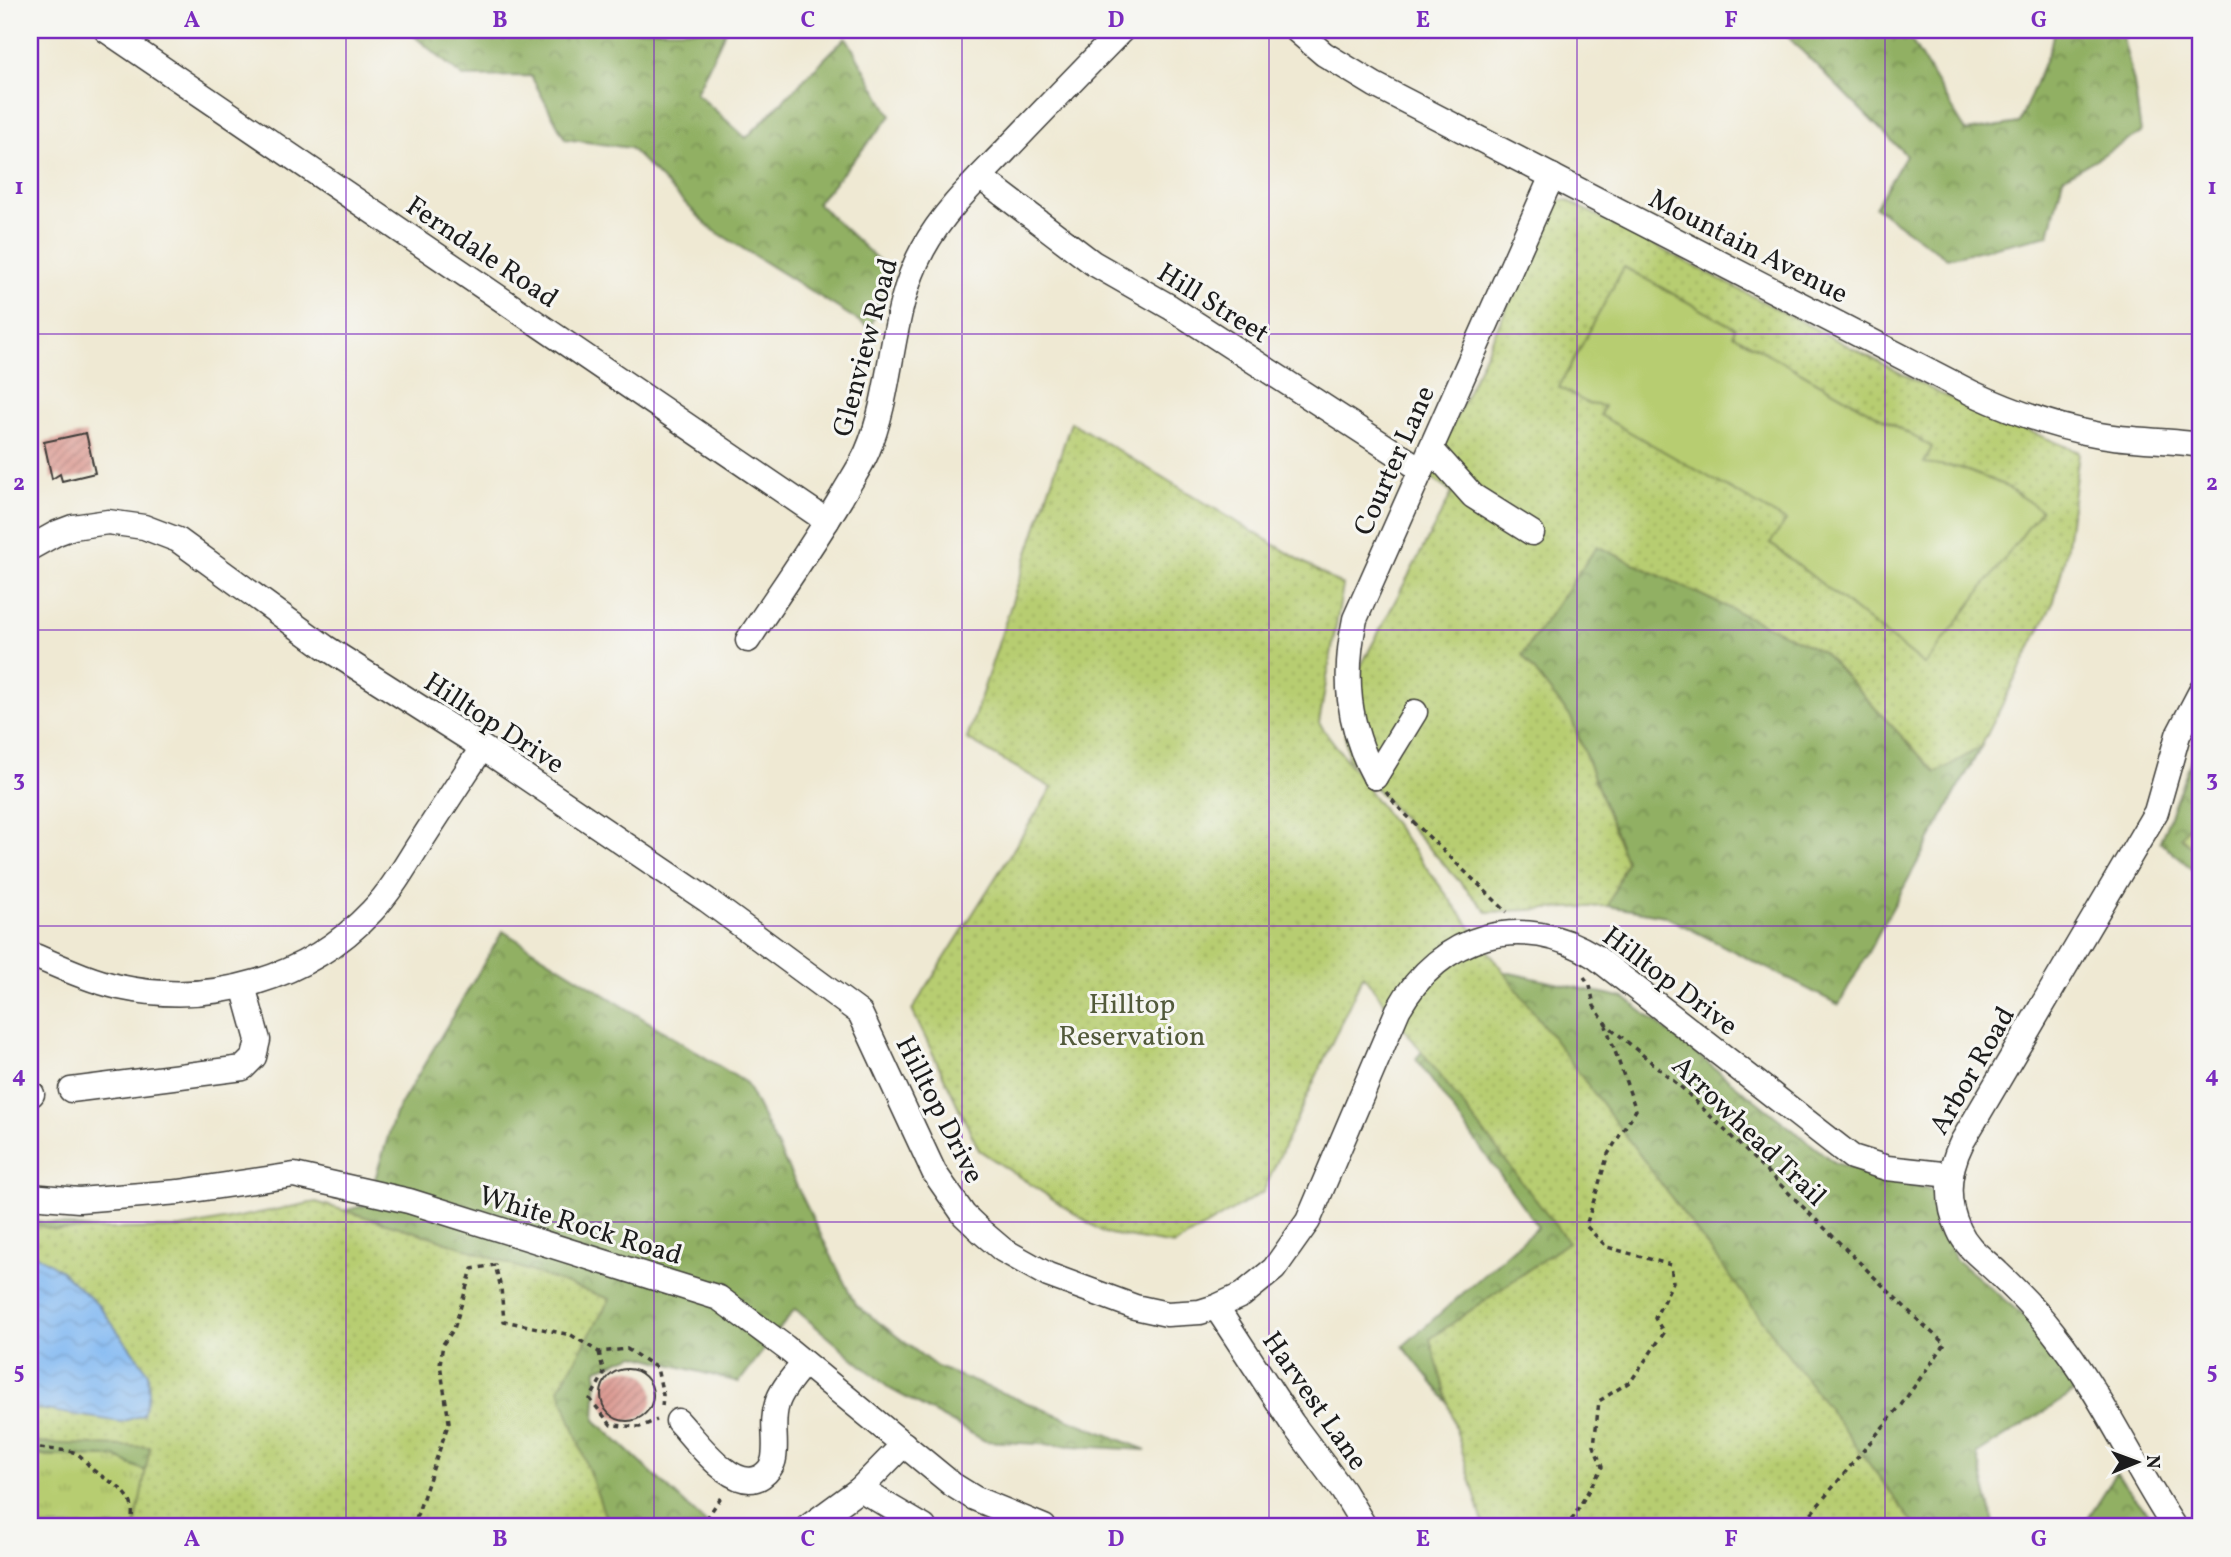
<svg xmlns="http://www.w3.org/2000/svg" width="2231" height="1557" font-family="Vollkorn,serif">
	<defs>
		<pattern id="grass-tufts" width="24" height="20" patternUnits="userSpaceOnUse" patternTransform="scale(1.75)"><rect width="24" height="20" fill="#b7cd71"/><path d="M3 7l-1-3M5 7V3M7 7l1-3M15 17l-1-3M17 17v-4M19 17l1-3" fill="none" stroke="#9daf61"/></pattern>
		<pattern id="forest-crowns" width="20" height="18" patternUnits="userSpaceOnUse" patternTransform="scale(1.75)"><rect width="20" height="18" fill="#91b063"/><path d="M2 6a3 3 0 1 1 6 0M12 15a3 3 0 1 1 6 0" fill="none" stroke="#768e51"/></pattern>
		<pattern id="park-dots" width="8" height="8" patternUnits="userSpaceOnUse" patternTransform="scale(1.75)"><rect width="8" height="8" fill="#b7cd71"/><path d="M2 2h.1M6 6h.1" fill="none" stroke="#9daf61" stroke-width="1.8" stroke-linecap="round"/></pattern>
		<pattern id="water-waves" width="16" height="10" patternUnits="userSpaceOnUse" patternTransform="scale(1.75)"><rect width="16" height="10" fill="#83b9f2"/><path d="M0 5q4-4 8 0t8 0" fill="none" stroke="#719ecf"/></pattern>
		<pattern id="building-hatch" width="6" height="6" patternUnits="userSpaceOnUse" patternTransform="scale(1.75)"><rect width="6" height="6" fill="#dc9991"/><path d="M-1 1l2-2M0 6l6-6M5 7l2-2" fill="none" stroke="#b27c76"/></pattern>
	</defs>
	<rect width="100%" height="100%" fill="#f6f6f2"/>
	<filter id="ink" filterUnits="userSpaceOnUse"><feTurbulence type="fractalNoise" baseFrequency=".0143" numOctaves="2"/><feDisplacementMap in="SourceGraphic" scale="14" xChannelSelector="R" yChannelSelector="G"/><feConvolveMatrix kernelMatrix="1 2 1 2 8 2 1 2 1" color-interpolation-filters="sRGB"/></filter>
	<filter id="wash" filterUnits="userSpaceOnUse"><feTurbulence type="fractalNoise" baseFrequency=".00686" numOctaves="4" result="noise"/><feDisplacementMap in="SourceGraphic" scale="28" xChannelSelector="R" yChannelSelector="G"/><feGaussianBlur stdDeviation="1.57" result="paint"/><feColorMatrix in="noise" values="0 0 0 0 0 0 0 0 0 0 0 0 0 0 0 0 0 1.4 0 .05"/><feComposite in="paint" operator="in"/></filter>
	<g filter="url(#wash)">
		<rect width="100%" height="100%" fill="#efe9d3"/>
		<polygon fill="url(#grass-tufts)" stroke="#6a7446" stroke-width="2" points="30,1455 115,1457 215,1503 248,1527 30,1527"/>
		<g fill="url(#forest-crowns)" stroke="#566640" stroke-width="2">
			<polygon points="407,30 726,30 696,93 746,138 846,37 891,116 817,203 891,272 870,328 710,228 630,148 565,139 531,76 463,77"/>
			<polygon points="1781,30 1905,30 1966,131 2019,123 2050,49 2054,30 2121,30 2134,83 2141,133 2063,178 2049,235 1947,258 1875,207 1906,155"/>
			<polygon points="1597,546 1823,652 1936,772 1981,747 1839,1005 1665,916 1608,906 1626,861 1571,718 1522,655"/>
			<polygon points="2201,734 2201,876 2160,842"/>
			<polygon points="503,931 746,1083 855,1304 937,1367 1146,1450 985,1441 890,1389 795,1309 739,1382 635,1355 597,1369 595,1420 710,1527 248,1527 215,1503 115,1457 30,1455 30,1220 105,1231 254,1233 367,1205 395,1114"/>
			<polygon points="1487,968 1625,998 1835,1163 1933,1190 1955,1259 2030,1321 2075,1392 1977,1454 1995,1527 1789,1527 1519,1491 1403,1346 1538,1227 1416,1059"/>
			<polygon points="2201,1138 2201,1189 2194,1174"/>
			<polygon points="2116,1474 2159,1527 2082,1527"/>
		</g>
		<g fill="url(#park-dots)" stroke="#6a7446" stroke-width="2">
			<polygon points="1560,200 1567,200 1941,394 2079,452 2066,553 2054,601 1981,747 1936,773 1823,652 1597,546 1522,655 1571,718 1626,861 1608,906 1487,912 1348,758 1342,702 1452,493 1429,476 1555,203"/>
			<polygon points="1071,422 1343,586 1319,723 1916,1527 1484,1527 1430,1339 1568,1242 1363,975 1263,1192 1174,1245 1104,1233 979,1150 912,1010 1052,788 967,739"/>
			<polygon points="2201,808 2201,856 2181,837"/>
			<polygon points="316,1202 432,1237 610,1299 559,1388 609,1527 135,1527 150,1447 40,1443 30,1439 30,1223 55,1230 181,1228"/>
		</g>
		<polygon fill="#b7cd71" stroke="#6a7446" stroke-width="2" points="1624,267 1735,328 1733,334 1932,447 1924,463 1960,468 2002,484 2041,510 1925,665 1770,543 1786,521 1600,415 1604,406 1589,404 1559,387"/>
		<polygon fill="url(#water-waves)" stroke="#506a87" stroke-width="2" points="35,1254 60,1270 99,1306 148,1372 149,1394 143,1415 121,1422 38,1409 30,1411 30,1256"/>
		<g id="blocks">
			<g fill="url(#building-hatch)">
				<polygon points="86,433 95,473 62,481 60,474 52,479 44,442"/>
				<circle cx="627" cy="1395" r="26"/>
			</g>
		</g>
	</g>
	<g filter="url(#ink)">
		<use href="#blocks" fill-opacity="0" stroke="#3c3b37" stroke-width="2"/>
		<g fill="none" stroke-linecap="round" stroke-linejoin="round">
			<g stroke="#3c3b37" stroke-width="27">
				<g id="minor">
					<polyline points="106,30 827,521"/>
					<path d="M1296,30L1324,54L1375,85L1972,393C2013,412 2055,427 2100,435C2133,441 2168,440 2201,445"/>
					<polyline points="980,177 1093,263 1170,307 1422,470"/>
					<polyline points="1431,449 1473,496 1532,533"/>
					<path d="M30,548L57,533L73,527L108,522L144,527L178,540L325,647L471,740L707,900L860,1013L934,1172L964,1215L983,1233L1003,1250L1048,1275L1135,1307L1167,1314L1200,1312L1216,1307L1242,1295L1274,1269L1308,1221L1398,1010C1440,934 1522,910 1596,957L1852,1157L1887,1168L1951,1175"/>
					<path d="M748,640C779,593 812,547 841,498C849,483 860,468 867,452C895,387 888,313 923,249C943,212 975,182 1004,152C1043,111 1083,70 1122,30"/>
					<path d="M1375,777C1347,726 1343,675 1355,619L1552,176"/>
					<polyline points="1375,777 1415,712"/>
					<path d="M30,954C59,966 88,980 119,987C211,1007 308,979 372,911C391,891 404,868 418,846C439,813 461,780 482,748"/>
					<polyline points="71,1090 243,1068 254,1057 258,1040 243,986"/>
					<polyline points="30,1093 32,1094"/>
					<polyline points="30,1196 79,1200 179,1192 294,1175 409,1201 719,1298 785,1347 953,1485 974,1498 1044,1527"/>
					<polyline points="1216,1307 1292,1423 1343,1491 1365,1527"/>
					<path d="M678,1421C695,1439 734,1495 762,1476C768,1472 773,1465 774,1458C777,1440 771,1422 777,1404C781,1389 795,1375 804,1363"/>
					<polyline points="860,1489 924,1527"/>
					<polyline points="808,1527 860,1489 904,1444"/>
					<path d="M2174,1527C2132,1463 2101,1392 2053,1332C2037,1311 2017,1291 1998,1273C1984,1259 1967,1249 1959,1230C1945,1201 1948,1170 1962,1142L2156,812L2178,735L2201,691"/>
				</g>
			</g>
			<g stroke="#3c3b37" stroke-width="3.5" stroke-dasharray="5 5" stroke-linecap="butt">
				<polyline points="1386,792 1397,806 1507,912"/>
				<polyline points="1584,977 1590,985 1594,1006 1606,1024 1682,1088 1920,1322 1945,1344 1901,1405 1800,1527"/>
				<polyline points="599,1352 604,1374 590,1399 611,1425 640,1427 657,1420"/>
				<path d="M30,1446C45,1450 59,1449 73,1452C81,1454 87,1464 93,1470C116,1487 140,1493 130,1527"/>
				<polyline points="413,1527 449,1422 440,1364 443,1344 454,1329 472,1269 495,1265 501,1288 504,1321 571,1335 599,1352 627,1349 657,1368 663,1395 662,1407"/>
				<polyline points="701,1527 723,1494"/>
				<polyline points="1564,1527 1573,1518 1602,1467 1594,1446 1599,1401 1631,1381 1664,1333 1655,1318 1673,1282 1671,1265 1607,1247 1586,1226 1608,1154 1636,1110 1606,1026"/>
			</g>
			<use href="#minor" stroke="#fff" stroke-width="24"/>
		</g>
	</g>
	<path fill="none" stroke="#7b2cbf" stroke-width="2" stroke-opacity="0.55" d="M346,30V1527M654,30V1527M962,30V1527M1269,30V1527M1577,30V1527M1885,30V1527M30,334H2201M30,630H2201M30,926H2201M30,1222H2201"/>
	<g text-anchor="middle" stroke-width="6" stroke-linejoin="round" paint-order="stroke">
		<g font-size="28" fill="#1c1c1c" stroke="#f6f6f2">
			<text transform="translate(1749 245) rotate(27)" y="10">Mountain Avenue</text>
			<text transform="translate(483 251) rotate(34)" y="10">Ferndale Road</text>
			<text transform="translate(1214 302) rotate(32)" y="10">Hill Street</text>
			<text transform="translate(864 347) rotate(-75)" y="10">Glenview Road</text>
			<text transform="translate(1393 460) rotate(-66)" y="10">Courter Lane</text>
			<text transform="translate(495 722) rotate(33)" y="10">Hilltop Drive</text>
			<text transform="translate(1671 980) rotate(37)" y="10">Hilltop Drive</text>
			<text transform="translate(1971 1070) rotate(-60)" y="10">Arbor Road</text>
			<text transform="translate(941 1109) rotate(63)" y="10">Hilltop Drive</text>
			<text transform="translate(1750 1130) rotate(44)" y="10">Arrowhead Trail</text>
			<text transform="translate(581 1224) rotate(17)" y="10">White Rock Road</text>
			<text transform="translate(1316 1400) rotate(55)" y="10">Harvest Lane</text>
		</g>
		<g font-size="28" fill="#525a3a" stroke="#f6f6f2">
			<text x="1132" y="1013">Hilltop<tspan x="1132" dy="32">Reservation</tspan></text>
		</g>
	</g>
	<rect width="2231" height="1557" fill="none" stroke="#f6f6f2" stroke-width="77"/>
	<g transform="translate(2137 1462) rotate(89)" stroke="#f6f6f2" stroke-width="5" paint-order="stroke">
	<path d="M0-5L12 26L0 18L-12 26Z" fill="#1c1c1c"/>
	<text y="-10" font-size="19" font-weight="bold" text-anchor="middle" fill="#1c1c1c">N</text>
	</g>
	<rect x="38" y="38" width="2154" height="1480" fill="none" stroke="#7b2cbf" stroke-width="2.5"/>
	<g font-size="23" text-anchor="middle" font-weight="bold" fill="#7b2cbf">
		<text x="192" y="27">A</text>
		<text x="500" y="27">B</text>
		<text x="808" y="27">C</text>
		<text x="1116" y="27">D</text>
		<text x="1423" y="27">E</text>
		<text x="1731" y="27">F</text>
		<text x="2039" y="27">G</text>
		<text x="19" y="194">1</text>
		<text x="2212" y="194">1</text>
		<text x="19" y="490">2</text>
		<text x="2212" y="490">2</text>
		<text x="19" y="786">3</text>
		<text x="2212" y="786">3</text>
		<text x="19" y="1082">4</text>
		<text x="2212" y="1082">4</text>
		<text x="19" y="1378">5</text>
		<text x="2212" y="1378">5</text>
		<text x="192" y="1546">A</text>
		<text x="500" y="1546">B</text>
		<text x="808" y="1546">C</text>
		<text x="1116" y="1546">D</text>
		<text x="1423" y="1546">E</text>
		<text x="1731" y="1546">F</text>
		<text x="2039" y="1546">G</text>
	</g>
</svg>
